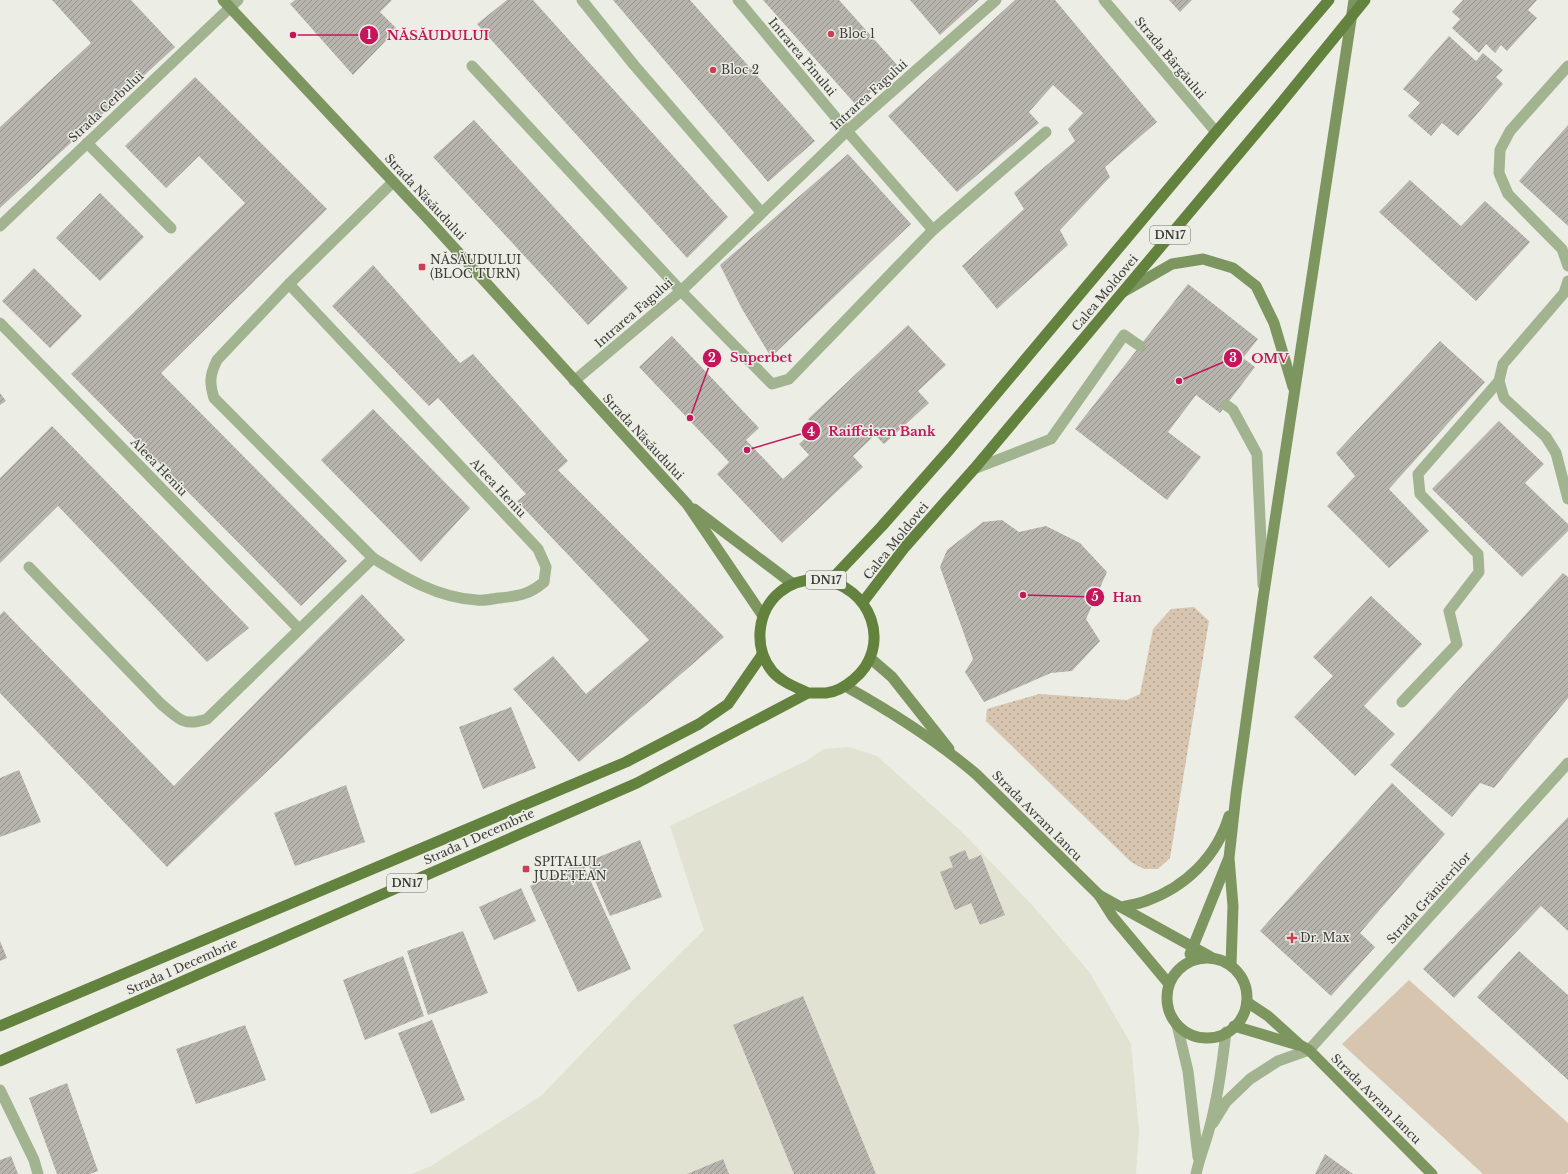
<svg xmlns="http://www.w3.org/2000/svg" width="1568" height="1174" font-family="'Libre Baskerville',serif">
	<defs>
		<pattern id="grass-dots" width="8" height="8" patternUnits="userSpaceOnUse"><rect width="8" height="8" fill="#d8c5af"/><path d="M2 2h.1M6 6h.1" fill="none" stroke="#b0a18f" stroke-width="1.8" stroke-linecap="round"/></pattern>
		<pattern id="building-hatch" width="6" height="6" patternUnits="userSpaceOnUse"><rect width="6" height="6" fill="#b7b4ad"/><path d="M-1 1l2-2M0 6l6-6M5 7l2-2" fill="none" stroke="#96948e"/></pattern>
	</defs>
	<rect width="100%" height="100%" fill="#ecede5"/>
	<polygon fill="#e1e2d2" points="849,747 877,756 964,834 1034,907 1090,973 1131,1044 1139,1131 1136,1174 412,1174 431,1166 541,1096 636,997 704,930 670,826 806,761 824,749"/>
	<polygon fill="url(#grass-dots)" points="1194,607 1209,621 1170,858 1158,869 1144,869 1131,862 986,721 987,709 1039,694 1127,700 1140,694 1153,629 1171,609"/>
	<polygon fill="#d8c5af" points="1409,980 1568,1123 1568,1172 1566,1174 1483,1174 1342,1044"/>
	<g fill="url(#building-hatch)">
		<polygon points="52,0 131,0 175,47 0,208 0,127 91,43"/>
		<polygon points="295,0 392,0 380,12 397,29 353,75 290,4"/>
		<polygon points="507,0 533,0 728,217 687,258 477,24"/>
		<polygon points="613,0 690,0 815,141 768,182"/>
		<polygon points="763,0 839,0 899,67 856,105"/>
		<polygon points="910,0 979,0 940,35"/>
		<polygon points="1015,0 1055,0 1157,122 1105,167 1110,177 1060,230 1068,245 997,309 962,266 1024,209 1014,193 1075,141 1068,129 1083,113 1053,85 1029,112 1039,123 957,192 888,116"/>
		<polygon points="1169,0 1192,0 1180,12"/>
		<polygon points="1463,0 1537,0 1528,10 1537,18 1507,51 1501,45 1495,53 1486,44 1479,53 1452,28 1460,19 1452,12"/>
		<polygon points="1449,36 1476,61 1483,53 1503,70 1496,77 1503,84 1458,136 1442,123 1431,136 1408,116 1420,103 1403,89"/>
		<polygon points="195,77 327,209 161,373 347,561 301,606 71,374 245,203 199,156 166,188 125,146"/>
		<polygon points="474,120 628,288 588,325 433,157"/>
		<polygon points="1568,125 1568,226 1519,181"/>
		<polygon points="848,154 911,224 771,357 742,309 720,265"/>
		<polygon points="1410,180 1461,226 1485,201 1530,242 1476,301 1379,212"/>
		<polygon points="100,193 144,237 100,281 56,238"/>
		<polygon points="373,265 460,363 473,354 568,461 558,470 724,637 579,762 513,689 553,656 586,694 649,640 517,501 526,494 438,398 429,406 332,306"/>
		<polygon points="34,268 82,316 50,348 2,301"/>
		<polygon points="1188,284 1258,339 1243,358 1255,367 1220,413 1196,395 1168,432 1201,457 1167,500 1075,429"/>
		<polygon points="908,325 946,365 918,391 929,403 884,444 875,435 853,456 863,467 782,543 717,474 729,462 639,367 672,336 759,428 746,440 783,479 809,455 799,444 816,428 808,419"/>
		<polygon points="1440,341 1485,382 1389,489 1429,531 1389,568 1327,506 1355,476 1336,453"/>
		<polygon points="0,393 6,401 0,405"/>
		<polygon points="373,409 470,508 421,562 321,460"/>
		<polygon points="1499,421 1544,464 1525,483 1568,524 1568,531 1522,577 1432,489"/>
		<polygon points="52,426 249,628 207,662 58,506 0,563 0,478"/>
		<polygon points="1002,520 1019,532 1046,526 1080,543 1107,572 1086,619 1100,641 1072,671 1051,673 984,702 965,672 973,659 940,567 947,550 983,522"/>
		<polygon points="1563,573 1568,577 1568,698 1494,788 1480,783 1452,817 1390,765"/>
		<polygon points="362,594 405,640 167,867 0,693 0,615 4,611 174,786"/>
		<polygon points="1371,596 1422,644 1364,706 1395,734 1355,776 1294,717 1333,676 1313,657"/>
		<polygon points="511,707 536,768 483,789 459,727"/>
		<polygon points="19,770 41,822 0,837 0,778"/>
		<polygon points="1392,783 1445,834 1360,933 1375,947 1331,996 1260,931"/>
		<polygon points="346,785 365,842 295,866 274,813"/>
		<polygon points="1568,817 1568,931 1541,906 1454,998 1423,969"/>
		<polygon points="640,840 662,897 610,916 587,862"/>
		<polygon points="965,850 969,860 981,855 1005,915 980,925 971,903 955,910 940,872 953,867 949,857"/>
		<polygon points="582,862 631,969 578,992 530,886"/>
		<polygon points="521,888 536,921 494,940 479,907"/>
		<polygon points="463,931 488,993 428,1015 407,951"/>
		<polygon points="0,941 7,958 0,961"/>
		<polygon points="1519,951 1568,995 1568,1080 1477,997"/>
		<polygon points="403,956 424,1016 365,1040 343,980"/>
		<polygon points="803,996 876,1174 794,1174 733,1025"/>
		<polygon points="432,1020 465,1100 431,1114 398,1033"/>
		<polygon points="245,1025 266,1080 196,1104 176,1049"/>
		<polygon points="67,1083 98,1171 90,1174 57,1174 29,1098"/>
		<polygon points="1325,1154 1353,1174 1315,1174"/>
		<polygon points="11,1156 18,1174 0,1174 0,1160"/>
		<polygon points="723,1159 729,1174 687,1174"/>
	</g>
	<g fill="none" stroke-linecap="round" stroke-linejoin="round">
		<g stroke="#a1b38f" stroke-width="11">
			<polyline points="1568,66 1510,131 1500,150 1499,173 1508,194 1562,249 1568,266"/>
			<polyline points="87,143 171,228"/>
			<polyline points="1568,281 1564,293 1503,364 1499,381 1504,398 1546,437 1556,453 1568,499"/>
			<polyline points="0,323 299,629"/>
			<polyline points="1226,405 1233,410 1257,454 1263,585"/>
			<polyline points="974,469 1051,439 1124,335 1140,346"/>
			<path d="M373,558L214,398C209,382 210,375 217,360L289,284L393,182"/>
			<path d="M29,567L161,704C179,719 183,727 207,719L373,558C405,578 438,598 477,600C484,601 492,599 499,598C518,596 529,595 544,582L546,567L538,549L289,284"/>
			<polyline points="1402,702 1457,644 1449,611 1479,572 1478,554 1420,494 1418,474 1499,381"/>
		</g>
		<g stroke="#a1b38f" stroke-width="11">
			<polyline points="582,0 634,65 761,212"/>
			<polyline points="1104,0 1216,132"/>
			<polyline points="472,66 681,291 772,384 789,379 933,230 847,131 738,0"/>
			<polyline points="0,226 238,0"/>
			<polyline points="933,230 1046,132"/>
			<polyline points="574,381 681,291 847,131 996,0"/>
			<polyline points="1309,1050 1568,763"/>
			<polyline points="0,1090 34,1160 38,1174"/>
		</g>
		<g stroke="#a1b38f" stroke-width="11">
			<polyline points="1177,1025 1188,1071 1198,1157"/>
			<polyline points="1213,1123 1226,1102 1250,1079 1278,1061 1309,1050"/>
			<path d="M1196,1174C1199,1159 1205,1145 1209,1130C1218,1097 1222,1065 1226,1032"/>
		</g>
		<g stroke="#7d9660" stroke-width="11">
			<polyline points="223,0 429,220 687,504 763,616"/>
			<polyline points="1123,292 1172,264 1203,259 1233,268 1256,286 1274,323 1293,387"/>
			<polyline points="694,509 793,584"/>
			<polyline points="870,658 892,677 949,749"/>
			<path d="M845,686C890,711 937,741 976,774L1099,895L1211,957"/>
			<polyline points="1099,895 1113,917 1169,984"/>
			<path d="M1122,907C1130,905 1138,904 1146,901C1186,887 1217,856 1229,816"/>
			<polyline points="1190,954 1228,860"/>
			<circle cx="1207" cy="998" r="40"/>
			<polyline points="1231,965 1233,906 1229,858 1236,794 1263,599 1354,0"/>
			<polyline points="1247,1002 1268,1016 1300,1045 1309,1050 1432,1174"/>
			<polyline points="1234,1026 1298,1045"/>
		</g>
		<g stroke="#63823d" stroke-width="11">
			<polyline points="830,581 882,526 950,449 1216,132 1329,0"/>
			<polyline points="863,602 905,547 974,469 1273,113 1365,0"/>
			<polyline points="0,1026 626,762 699,724 728,704 762,655"/>
			<path d="M0,1061L637,783L808,693C814,693 820,693 826,693C836,692 846,686 853,680C894,647 871,584 820,580C806,579 791,583 780,592C757,611 753,647 772,671C781,682 796,687 808,693"/>
		</g>
	</g>
	<g fill="#cd3d53" stroke="#ecede5" stroke-width="1.5">
		<circle cx="831" cy="34" r="4"/>
		<circle cx="713" cy="70" r="4"/>
		<rect x="418" y="263" width="8" height="8" rx="2"/>
		<rect x="522" y="865" width="8" height="8" rx="2"/>
		<path d="M1290 932h4v4h4v4h-4v4h-4v-4h-4v-4h4z"/>
	</g>
	<g text-anchor="middle" stroke-width="3" stroke-linejoin="round" paint-order="stroke">
		<g fill="#ecede5" stroke="#71716d" stroke-width="1">
			<rect x="1150" y="226" width="40" height="18" rx="3"/>
			<rect x="806" y="571" width="40" height="18" rx="3"/>
			<rect x="387" y="874" width="40" height="18" rx="3"/>
		</g>
		<g font-size="11" font-weight="bold" fill="#3c3c39">
			<text x="1170" y="239">DN17</text>
			<text x="826" y="584">DN17</text>
			<text x="407" y="887">DN17</text>
		</g>
		<g font-size="12" fill="#3c3c39" stroke="#ecede5" text-anchor="start">
			<text x="839" y="38">Bloc 1</text>
			<text x="721" y="74">Bloc 2</text>
			<text x="430" y="264">NĂSĂUDULUI<tspan x="430" dy="14">(BLOC TURN)</tspan></text>
			<text x="534" y="866">SPITALUL<tspan x="534" dy="14">JUDEȚEAN</tspan></text>
			<text x="1300" y="942">Dr. Max</text>
		</g>
		<g font-size="12" fill="#3c3c39" stroke="#ecede5">
			<text transform="translate(802 57) rotate(50)" y="4">Intrarea Pinului</text>
			<text transform="translate(1170 58) rotate(50)" y="4">Strada Bârgăului</text>
			<text transform="translate(869 95) rotate(-42)" y="4">Intrarea Fagului</text>
			<text transform="translate(106 107) rotate(-43)" y="4">Strada Cerbului</text>
			<text transform="translate(425 197) rotate(47)" y="4">Strada Năsăudului</text>
			<text transform="translate(1105 293) rotate(-50)" y="4">Calea Moldovei</text>
			<text transform="translate(634 313) rotate(-41)" y="4">Intrarea Fagului</text>
			<text transform="translate(643 437) rotate(47)" y="4">Strada Năsăudului</text>
			<text transform="translate(159 467) rotate(46)" y="4">Aleea Heniu</text>
			<text transform="translate(498 488) rotate(47)" y="4">Aleea Heniu</text>
			<text transform="translate(896 541) rotate(-51)" y="4">Calea Moldovei</text>
			<text transform="translate(1037 816) rotate(45)" y="4">Strada Avram Iancu</text>
			<text transform="translate(479 837) rotate(-24)" y="4">Strada 1 Decembrie</text>
			<text transform="translate(1429 898) rotate(-48)" y="4">Strada Grănicerilor</text>
			<text transform="translate(182 967) rotate(-24)" y="4">Strada 1 Decembrie</text>
			<text transform="translate(1376 1099) rotate(45)" y="4">Strada Avram Iancu</text>
		</g>
	</g>
	<path fill="none" stroke="#c2185b" stroke-width="1.5" d="M293 35L369 35M690 418L712 358M1179 381L1233 358M747 450L811 431M1023 595L1095 597"/>
	<g fill="#c2185b" stroke="#ecede5" stroke-width="1.5">
		<circle cx="293" cy="35" r="4"/>
		<circle cx="690" cy="418" r="4"/>
		<circle cx="1179" cy="381" r="4"/>
		<circle cx="747" cy="450" r="4"/>
		<circle cx="1023" cy="595" r="4"/>
		<circle cx="369" cy="35" r="10"/>
		<circle cx="712" cy="358" r="10"/>
		<circle cx="1233" cy="358" r="10"/>
		<circle cx="811" cy="431" r="10"/>
		<circle cx="1095" cy="597" r="10"/>
	</g>
	<g font-size="12" text-anchor="middle" font-weight="bold" fill="#fff">
		<text x="369" y="39">1</text>
		<text x="712" y="362">2</text>
		<text x="1233" y="362">3</text>
		<text x="811" y="436">4</text>
		<text x="1095" y="601">5</text>
	</g>
	<g font-size="13" text-anchor="middle" font-weight="bold" fill="#c2185b" stroke="#ecede5" stroke-width="3" stroke-linejoin="round" paint-order="stroke">
		<text x="438" y="40">NĂSĂUDULUI</text>
		<text x="761" y="362">Superbet</text>
		<text x="1270" y="363">OMV</text>
		<text x="882" y="436">Raiffeisen Bank</text>
		<text x="1127" y="602">Han</text>
	</g>
</svg>
